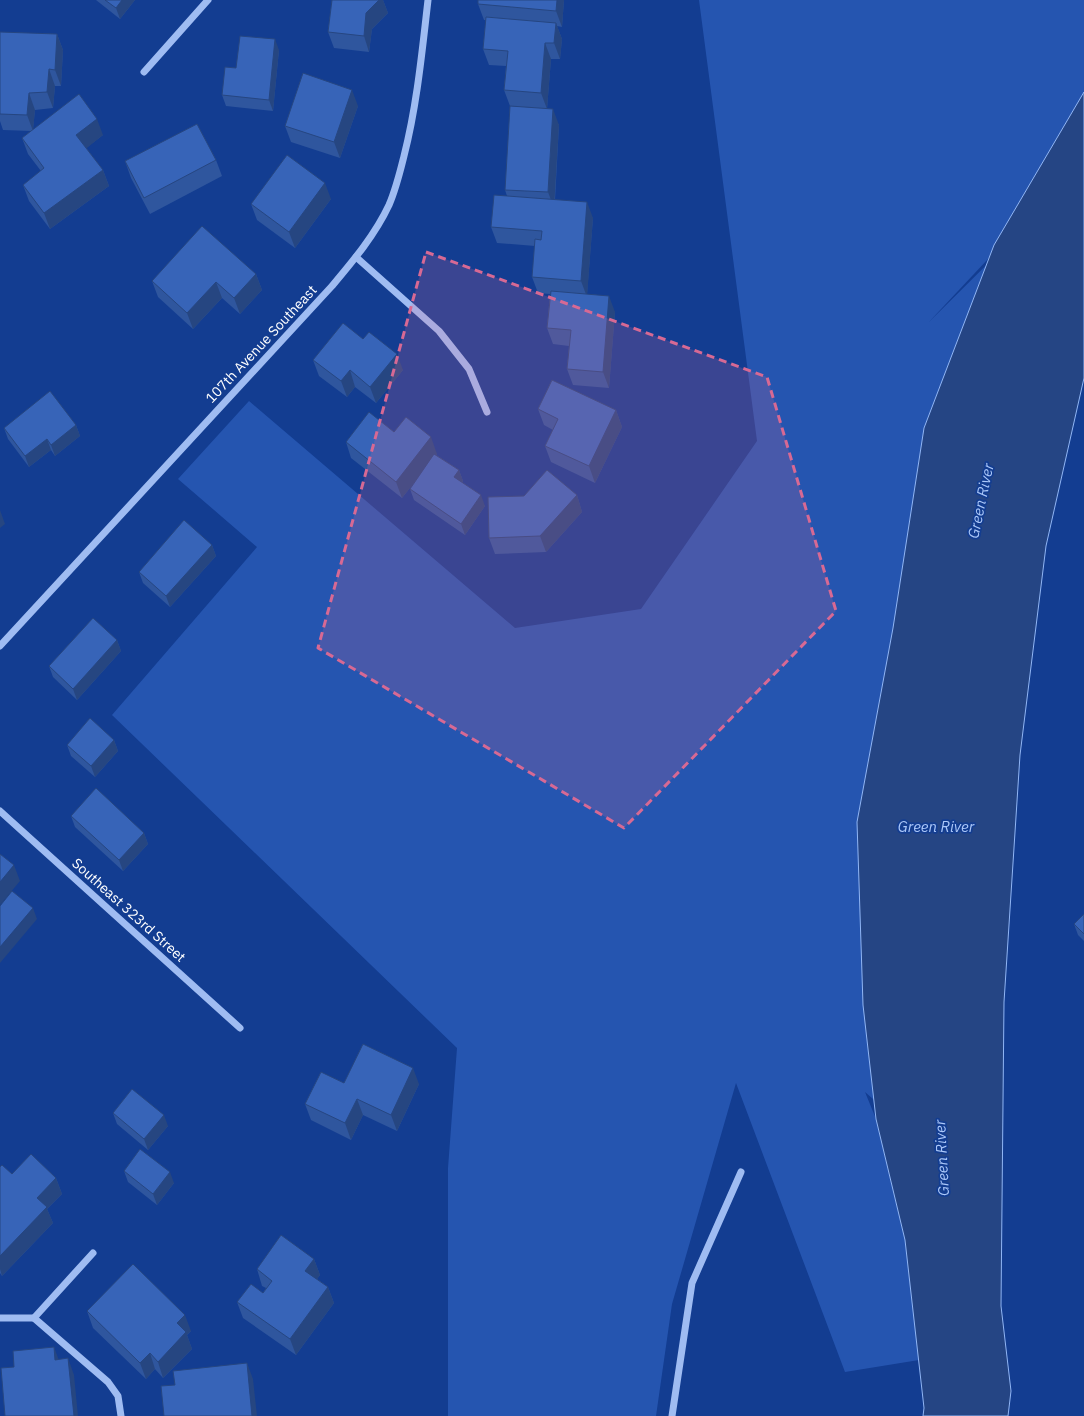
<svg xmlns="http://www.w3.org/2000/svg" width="1084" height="1416" font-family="'IBM Plex Sans',sans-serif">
	<rect width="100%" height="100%" fill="#133d91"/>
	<polygon fill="#2555b0" points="699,0 1084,0 1084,93 988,259 928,323 1084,168 912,1133 865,1092 876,1119 905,1240 919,1360 845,1372 736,1083 672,1304 656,1416 448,1416 448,1168 457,1048 112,715 257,547 178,479 249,401 515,628 641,609 757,441"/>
	<polygon fill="#254584" stroke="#91b6f5" points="1084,92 1084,378 1046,546 1020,755 1004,1002 1001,1306 1011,1391 1008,1416 923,1416 924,1408 905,1240 876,1119 863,1005 857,822 893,628 924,428 994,245"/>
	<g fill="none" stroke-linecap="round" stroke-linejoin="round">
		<g stroke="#9fbcf2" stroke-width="7">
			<polyline points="144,72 208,0"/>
			<polyline points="356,257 439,331 469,369 487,412"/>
			<path d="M0,646L332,286C353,261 375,235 389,205C396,189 400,172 404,156C417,105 422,52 428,0"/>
			<polyline points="0,811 240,1028"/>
			<polyline points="0,1318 34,1318 93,1253"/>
			<polyline points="34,1318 108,1382 118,1396 121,1416"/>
			<polyline points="672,1416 692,1283 741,1172"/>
		</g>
	</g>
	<g fill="#2f569e">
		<polygon points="96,0 135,0 120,19"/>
		<polygon points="332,0 383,0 388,13 372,29 369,52 334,48 328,32"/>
		<polygon points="478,0 564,0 562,27 557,26 562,39 560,59 551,59 547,109 559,125 555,200 593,218 587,294 615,312 609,388 573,385 567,369 569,346 553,344 547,328 550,294 538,293 532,277 535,246 497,243 491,227 507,196 505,190 532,108 510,106 504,90 506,66 489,65 483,49 486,20 484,20 478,4"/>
		<polygon points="57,34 63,50 61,86 55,86 53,108 35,110 33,129 103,135 86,148 103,170 109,186 50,229 29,201 23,185 41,171 28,154 22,138 31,131 3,130 0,121 0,40"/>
		<polygon points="279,50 273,111 226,106 222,95 236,68"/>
		<polygon points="358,106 340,158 291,142 285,126"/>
		<polygon points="216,160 222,176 150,214 131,178 125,161"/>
		<polygon points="331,199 295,248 257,220 251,204"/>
		<polygon points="256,274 262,290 240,314 222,298 193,329 158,297 152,281"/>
		<polygon points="363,339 403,370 376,403 355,387 347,397 319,376 313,360"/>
		<polygon points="538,409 616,410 622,427 595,483 551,462 545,446 553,430 544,425"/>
		<polygon points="76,425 80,436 55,456 51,450 29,467 8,439 4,428"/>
		<polygon points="394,432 437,454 436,455 459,470 463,481 462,483 485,506 465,535 414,500 410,489 416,480 402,498 351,458 346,442"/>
		<polygon points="577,495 582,512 546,552 495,554 489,538"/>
		<polygon points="212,545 216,556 170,607 143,583 139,572"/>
		<polygon points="117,640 121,651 77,700 53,677 49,666"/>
		<polygon points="114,740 118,751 95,777 71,756 67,745"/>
		<polygon points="71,816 144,833 148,844 123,871 75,827"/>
		<polygon points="1084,914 1084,941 1078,935 1074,924"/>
		<polygon points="344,1083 419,1084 397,1131 363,1115 351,1140 311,1120 305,1104"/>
		<polygon points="113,1113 168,1126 148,1150 117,1124"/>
		<polygon points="0,1167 12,1174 56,1178 62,1194 47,1209 53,1223 2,1276 0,1273"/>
		<polygon points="124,1171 174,1183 157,1205 128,1182"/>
		<polygon points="314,1259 320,1275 317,1279 328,1287 334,1303 296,1355 243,1318 237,1302 263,1293 266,1288 262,1286 257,1269"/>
		<polygon points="87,1311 191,1331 187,1335 192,1349 163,1378 155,1369 146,1379 93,1328"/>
	</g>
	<g fill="#264681">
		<polygon points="122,0 135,0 120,19 116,8"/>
		<polygon points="379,0 383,0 388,13 372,29 369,52 364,36 366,13"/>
		<polygon points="557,0 564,0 562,27 556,11"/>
		<polygon points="556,23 562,39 560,59 554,43"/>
		<polygon points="57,34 63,50 61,86 55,70"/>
		<polygon points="275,39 279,50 273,111 269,100"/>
		<polygon points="545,43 551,59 547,109 541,93"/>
		<polygon points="49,69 55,86 53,108 47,92"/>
		<polygon points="352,90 358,106 340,158 334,142"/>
		<polygon points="29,93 35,110 33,131 27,115"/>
		<polygon points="553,109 559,125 554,208 548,192"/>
		<polygon points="97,119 103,135 82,152 76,135"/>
		<polygon points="103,170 109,186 50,229 44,213"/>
		<polygon points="325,183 331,199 295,248 289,232"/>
		<polygon points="587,202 593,218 587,297 581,281"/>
		<polygon points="256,274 262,290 240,314 234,298"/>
		<polygon points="216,282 222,298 193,329 187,313"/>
		<polygon points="609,296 615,312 609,388 603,372"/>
		<polygon points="397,354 403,370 376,403 370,387"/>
		<polygon points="350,370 355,387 347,397 341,381"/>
		<polygon points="616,410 622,427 595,483 589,466"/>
		<polygon points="76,425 80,436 55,456 51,445"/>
		<polygon points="431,437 437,454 402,498 396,482"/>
		<polygon points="47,439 51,450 29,467 25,456"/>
		<polygon points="459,470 463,481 458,488 454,477"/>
		<polygon points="481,495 485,506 465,535 461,524"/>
		<polygon points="577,495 582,512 546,552 540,536"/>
		<polygon points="0,510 5,524 0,528"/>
		<polygon points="212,545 216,556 170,607 166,596"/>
		<polygon points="117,640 121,651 77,700 73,689"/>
		<polygon points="114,740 118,751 95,777 91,766"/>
		<polygon points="144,833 148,844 123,871 119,860"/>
		<polygon points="14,865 20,881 0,905 0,882"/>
		<polygon points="33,908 37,919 0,963 0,947"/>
		<polygon points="413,1068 419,1084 397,1131 391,1115"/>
		<polygon points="357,1099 363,1115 351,1140 345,1123"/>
		<polygon points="164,1115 168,1126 148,1150 144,1139"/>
		<polygon points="170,1172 174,1183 157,1205 153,1194"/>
		<polygon points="56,1178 62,1194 47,1209 53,1223 2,1276 0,1269 0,1256 37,1198"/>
		<polygon points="314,1259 320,1275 311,1287 305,1271"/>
		<polygon points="328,1287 334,1303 296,1355 290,1339"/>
		<polygon points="185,1315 191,1331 187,1335 192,1349 163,1378 158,1362 177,1323"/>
		<polygon points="54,1347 60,1363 55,1360"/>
		<polygon points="150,1353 155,1369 146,1379 140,1363"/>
		<polygon points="68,1358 74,1375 78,1416 74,1416"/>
		<polygon points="247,1363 253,1379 257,1416 252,1416"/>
	</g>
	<g fill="#3764b8" stroke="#264681">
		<polygon points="105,0 122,0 116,8"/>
		<polygon points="332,0 379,0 366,13 364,36 328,32"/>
		<polygon points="478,0 557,0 556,11 478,4"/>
		<polygon points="486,17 556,23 554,43 545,43 541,93 504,90 508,51 483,49"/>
		<polygon points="0,32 57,34 55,70 49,69 47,92 29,93 27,115 0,114"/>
		<polygon points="240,36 275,39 269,100 222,95 225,67 236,68"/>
		<polygon points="303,73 352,90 334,142 285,126"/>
		<polygon points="79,94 97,119 76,135 103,170 44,213 23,185 44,168 22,138"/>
		<polygon points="510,106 553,109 548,192 505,190"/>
		<polygon points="197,124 216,160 144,198 125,161"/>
		<polygon points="287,155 325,183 289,232 251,204"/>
		<polygon points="494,195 587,202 581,281 532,277 535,239 541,240 542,231 491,227"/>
		<polygon points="202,226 256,274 234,298 216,282 187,313 152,281"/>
		<polygon points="551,291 609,296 603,372 567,369 571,330 547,328"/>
		<polygon points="343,323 363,339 369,332 397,354 370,387 350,370 341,381 313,360"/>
		<polygon points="552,380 616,410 589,466 545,446 558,419 538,409"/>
		<polygon points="50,391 76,425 51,445 47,439 25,456 4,428"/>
		<polygon points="369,412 394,432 406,417 431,437 396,482 346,442"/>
		<polygon points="434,454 459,470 454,477 481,495 461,524 410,489"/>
		<polygon points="547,470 577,495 540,536 489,538 488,497 524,496"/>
		<polygon points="184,520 212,545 166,596 139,572"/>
		<polygon points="93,618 117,640 73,689 49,666"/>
		<polygon points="90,718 114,740 91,766 67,745"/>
		<polygon points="96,788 144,833 119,860 71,816"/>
		<polygon points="0,854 14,865 0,882"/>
		<polygon points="12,891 33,908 0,947 0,906"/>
		<polygon points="1084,914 1084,934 1074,924"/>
		<polygon points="363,1044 413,1068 391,1115 357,1099 345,1123 305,1104 321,1072 344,1083"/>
		<polygon points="132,1089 164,1115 144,1139 113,1113"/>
		<polygon points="140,1149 170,1172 153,1194 124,1171"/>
		<polygon points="31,1154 56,1178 37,1198 47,1207 0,1256 0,1167 2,1165 12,1174"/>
		<polygon points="281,1235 314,1259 305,1271 328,1287 290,1339 237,1302 251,1284 263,1293 272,1281 257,1269"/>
		<polygon points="133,1264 185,1315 177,1323 186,1332 158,1362 150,1353 140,1363 87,1311"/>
		<polygon points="54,1347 55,1360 68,1358 74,1416 5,1416 1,1368 14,1367 13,1351"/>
		<polygon points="247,1363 252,1416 164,1416 161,1386 175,1385 173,1371"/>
	</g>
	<path fill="#d76994" fill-opacity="0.2" stroke="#d76994" stroke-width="3" stroke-dasharray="8 5" stroke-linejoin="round" d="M426,252L767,377L836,611L624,828L318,648Z"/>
	<g text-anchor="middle" stroke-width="3.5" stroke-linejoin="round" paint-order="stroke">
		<g font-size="14" fill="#fff" stroke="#133d91">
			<text transform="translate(261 344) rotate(-47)" y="5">107th Avenue Southeast</text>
			<text transform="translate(129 910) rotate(42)" y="5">Southeast 323rd Street</text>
		</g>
		<g font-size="15" font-style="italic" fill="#abc7f9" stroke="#133d91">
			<text transform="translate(981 501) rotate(-78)" y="5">Green River</text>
			<text x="936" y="832">Green River</text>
			<text transform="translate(942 1158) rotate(-93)" y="5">Green River</text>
		</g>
	</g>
</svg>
